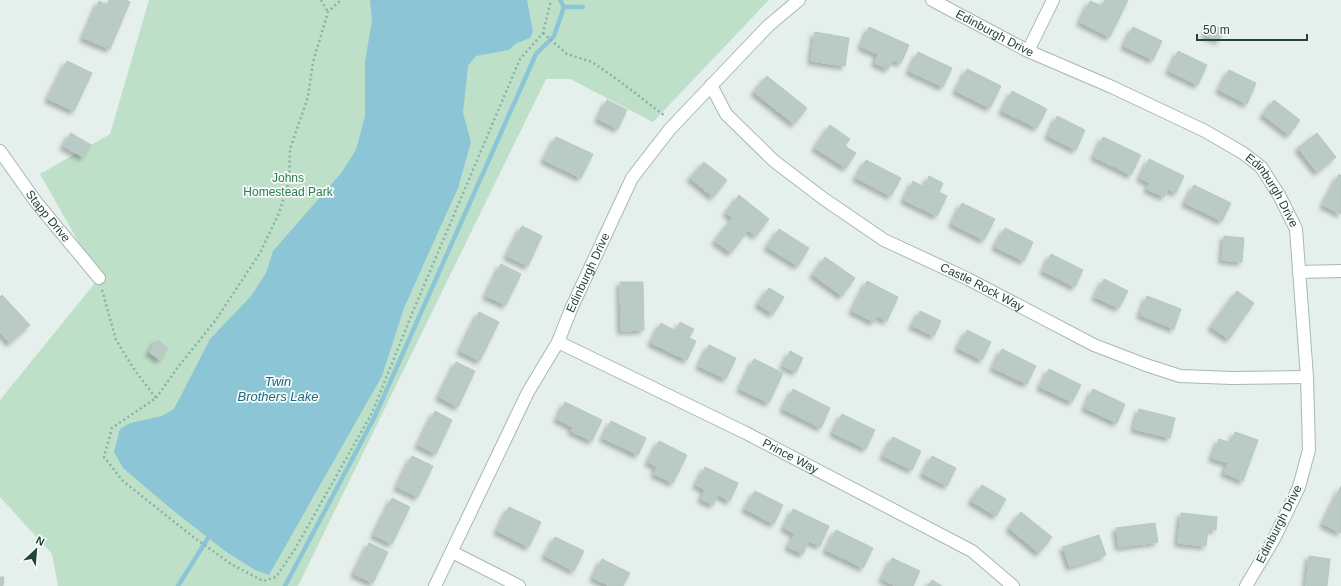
<svg xmlns="http://www.w3.org/2000/svg" width="1341" height="586" font-family="Arial,sans-serif">
	<defs>
		<filter id="shadow"><feDropShadow dx="-3.5" dy="3.5" stdDeviation="2" flood-color="#0004"/></filter>
	</defs>
	<rect width="100%" height="100%" fill="#e5efeb"/>
	<polygon fill="#bee0c9" points="149,0 769,0 653,122 570,79 546,79 298,586 58,586 52,554 0,497 0,400 99,278 40,174 110,134"/>
	<polygon fill="#8cc5d5" points="370,0 527,0 533,31 530,38 515,44 509,50 476,56 468,66 463,113 471,142 458,188 404,308 382,376 269,575 255,570 225,551 170,508 123,468 114,452 120,429 130,423 162,416 174,409 210,339 251,296 266,273 273,251 342,172 356,150 365,116 365,61 372,21"/>
	<g fill="none" stroke-linecap="round" stroke-linejoin="round">
		<g stroke="#8cc5d5" stroke-width="4.5">
			<polyline points="564,7 583,7"/>
			<polyline points="178,586 208,538"/>
			<polyline points="285,586 375,416 536,54 554,36 564,7 560,0"/>
		</g>
	</g>
	<g fill="#bacac4" stroke="#b7c9c3" filter="url(#shadow)">
		<polygon points="109,0 125,0 130,2 110,49 83,38 99,1 107,5"/>
		<polygon points="1105,0 1128,0 1110,37 1080,22 1090,1 1102,6"/>
		<polygon points="1209,24 1224,30 1219,41 1205,35"/>
		<polygon points="869,27 909,45 901,63 893,60 888,69 875,63 878,54 861,47"/>
		<polygon points="1133,27 1162,41 1153,60 1124,46"/>
		<polygon points="815,32 849,38 845,66 811,61"/>
		<polygon points="1178,51 1207,65 1198,85 1169,71"/>
		<polygon points="918,52 952,68 943,87 909,71"/>
		<polygon points="67,61 92,73 74,111 48,99"/>
		<polygon points="967,69 1001,86 990,108 956,91"/>
		<polygon points="1229,70 1256,83 1247,104 1219,90"/>
		<polygon points="767,76 807,108 794,124 754,92"/>
		<polygon points="1012,91 1047,109 1037,128 1002,111"/>
		<polygon points="607,100 627,110 618,129 598,119"/>
		<polygon points="1274,100 1300,120 1289,135 1263,115"/>
		<polygon points="1057,116 1085,130 1076,150 1048,136"/>
		<polygon points="830,125 850,139 845,146 856,153 846,168 815,148"/>
		<polygon points="71,133 91,145 83,157 63,146"/>
		<polygon points="1317,133 1336,157 1317,172 1298,148"/>
		<polygon points="556,137 593,154 581,178 544,160"/>
		<polygon points="1103,137 1141,155 1131,175 1094,157"/>
		<polygon points="1149,159 1184,176 1176,193 1168,189 1164,197 1147,189 1150,183 1140,178"/>
		<polygon points="866,160 901,178 891,196 856,178"/>
		<polygon points="704,162 727,180 713,197 690,178"/>
		<polygon points="1339,174 1341,176 1341,214 1323,205"/>
		<polygon points="929,176 943,183 939,192 947,196 937,216 904,200 913,181 924,187"/>
		<polygon points="1194,185 1231,203 1222,221 1185,203"/>
		<polygon points="739,195 769,219 756,236 748,230 731,253 715,241 733,218 726,213"/>
		<polygon points="962,203 995,219 984,240 952,224"/>
		<polygon points="522,226 542,236 528,266 507,256"/>
		<polygon points="1005,228 1033,242 1024,261 995,247"/>
		<polygon points="779,229 809,248 798,266 767,247"/>
		<polygon points="1224,236 1244,238 1242,262 1222,260"/>
		<polygon points="1051,254 1083,270 1075,287 1043,271"/>
		<polygon points="825,257 855,278 842,296 813,275"/>
		<polygon points="501,264 521,274 506,305 486,296"/>
		<polygon points="1104,279 1128,291 1119,308 1095,297"/>
		<polygon points="867,281 898,297 887,321 877,316 874,322 852,311"/>
		<polygon points="620,282 643,282 644,330 621,331"/>
		<polygon points="769,288 784,297 773,314 758,304"/>
		<polygon points="1237,291 1254,303 1229,339 1211,327"/>
		<polygon points="2,295 30,325 10,343 0,332 0,297"/>
		<polygon points="1147,296 1181,309 1174,329 1140,315"/>
		<polygon points="920,311 941,321 934,336 912,326"/>
		<polygon points="479,312 499,322 480,361 460,351"/>
		<polygon points="680,322 694,329 689,338 696,341 687,360 651,343 661,323 676,331"/>
		<polygon points="967,330 991,342 982,360 958,348"/>
		<polygon points="157,340 168,348 160,360 149,352"/>
		<polygon points="709,345 736,358 726,379 699,366"/>
		<polygon points="1002,349 1036,366 1027,384 993,368"/>
		<polygon points="790,351 803,358 796,372 783,366"/>
		<polygon points="754,359 783,373 769,403 740,389"/>
		<polygon points="456,362 475,371 458,407 439,397"/>
		<polygon points="1049,369 1081,385 1072,402 1040,387"/>
		<polygon points="793,389 830,408 821,428 783,409"/>
		<polygon points="1093,389 1125,404 1117,423 1085,408"/>
		<polygon points="565,402 602,420 592,441 571,431 573,427 557,419"/>
		<polygon points="1139,409 1175,418 1170,438 1134,429"/>
		<polygon points="435,411 452,420 436,454 418,445"/>
		<polygon points="842,414 875,430 866,449 833,433"/>
		<polygon points="611,421 646,438 638,455 603,438"/>
		<polygon points="1235,432 1258,440 1243,481 1224,473 1228,463 1212,458 1219,439 1231,443"/>
		<polygon points="893,437 921,451 912,470 883,456"/>
		<polygon points="659,441 687,455 673,483 654,474 657,467 648,462"/>
		<polygon points="412,456 433,466 418,497 397,487"/>
		<polygon points="932,456 956,468 947,486 923,474"/>
		<polygon points="705,467 738,483 730,501 718,495 713,505 701,499 705,490 696,485"/>
		<polygon points="982,485 1006,499 996,516 971,501"/>
		<polygon points="1341,486 1341,533 1323,524"/>
		<polygon points="755,491 783,505 774,524 745,509"/>
		<polygon points="392,498 410,507 392,544 374,535"/>
		<polygon points="509,507 541,522 529,547 497,531"/>
		<polygon points="793,509 829,526 820,546 809,541 803,554 788,547 795,534 784,528"/>
		<polygon points="1021,512 1052,537 1039,553 1009,528"/>
		<polygon points="1181,513 1217,517 1216,530 1208,529 1206,546 1178,543"/>
		<polygon points="1155,523 1158,542 1119,547 1116,528"/>
		<polygon points="836,530 873,548 863,568 826,550"/>
		<polygon points="1099,535 1106,555 1070,567 1063,547"/>
		<polygon points="555,537 584,551 574,571 545,556"/>
		<polygon points="369,543 388,552 373,583 354,574"/>
		<polygon points="1309,556 1330,559 1327,586 1306,586"/>
		<polygon points="892,558 920,571 913,586 896,586 882,579"/>
		<polygon points="602,559 630,573 623,586 610,586 593,578"/>
		<polygon points="0,577 4,577 3,586 0,586"/>
		<polygon points="932,580 942,586 928,586"/>
	</g>
	<g fill="none" stroke-linecap="round" stroke-linejoin="round">
		<g stroke="#a7b8b3" stroke-width="14">
			<g id="street">
				<path id="s1" d="M932,0L1028,51L1112,87L1205,131L1243,153L1261,167L1279,195L1296,229L1307,377L1309,450L1299,487L1274,539L1246,586"/>
				<polyline points="1028,51 1053,0"/>
				<path id="s2" d="M711,85L726,114L774,161L824,199L884,240L968,279L1094,345L1146,365L1180,376L1232,378L1307,377"/>
				<path id="s3" d="M0,151L36,202L99,278"/>
				<polyline points="1299,272 1341,271"/>
				<path id="s4" d="M558,342L746,433L972,551L1013,586"/>
				<polyline points="452,552 519,586"/>
				<path id="s5" d="M435,586L528,392L558,342L571,309L632,178L670,129L768,26L799,0"/>
			</g>
		</g>
		<g stroke="#85b3a8" stroke-width="2.5" stroke-dasharray="2 3" stroke-linecap="butt">
			<polyline points="321,0 328,12"/>
			<polyline points="543,33 567,54 592,62 618,80 665,116"/>
			<polyline points="102,290 116,340 136,372 156,398 112,428 104,457 123,481 192,536 231,564 263,581 276,577 295,549 372,413 411,316 520,59 543,33 551,0"/>
			<polyline points="156,398 178,367 215,321 260,253 279,213 289,182 290,149 308,97 313,62 328,12 341,0"/>
		</g>
		<use href="#street" stroke="#fff" stroke-width="12"/>
	</g>
	<g text-anchor="middle" stroke-width="3.5" stroke-linejoin="round" paint-order="stroke">
		<g font-size="12" fill="#23423c" stroke="#f6fbf9">
			<text dy="4" stroke="none"><textPath href="#s1" startOffset="71">Edinburgh Drive</textPath></text>
			<text dy="4" stroke="none"><textPath href="#s1" startOffset="395">Edinburgh Drive</textPath></text>
			<text dy="4" stroke="none"><textPath href="#s3" startOffset="81">Stapp Drive</textPath></text>
			<text dy="4" stroke="none"><textPath href="#s5" startOffset="349">Edinburgh Drive</textPath></text>
			<text dy="4" stroke="none"><textPath href="#s2" startOffset="344">Castle Rock Way</textPath></text>
			<text dy="4" stroke="none"><textPath href="#s4" startOffset="259">Prince Way</textPath></text>
			<text transform="translate(1279 524) rotate(-63)" y="4">Edinburgh Drive</text>
		</g>
		<g font-size="12" fill="#2b7b4f" stroke="#f6fbf9">
			<text x="288" y="182">Johns<tspan x="288" dy="14">Homestead Park</tspan></text>
		</g>
		<g font-size="13" font-style="italic" fill="#1a6981" stroke="#f6fbf9">
			<text x="278" y="386">Twin<tspan x="278" dy="15">Brothers Lake</tspan></text>
		</g>
	</g>
	<g transform="translate(36 550) rotate(26)" stroke="#f6fbf9" stroke-width="3" paint-order="stroke">
	<path d="M0-3L7 15L0 10L-7 15Z" fill="#23423c"/>
	<text y="-6" font-size="11" font-weight="bold" text-anchor="middle" fill="#23423c">N</text>
	</g>
	<path d="M1197 34v6h110v-6" fill="none" stroke="#23423c" stroke-width="2"/>
	<text x="1203" y="34" font-size="12" fill="#23423c" stroke="#f6fbf9" stroke-width="3" paint-order="stroke">50 m</text>
</svg>
